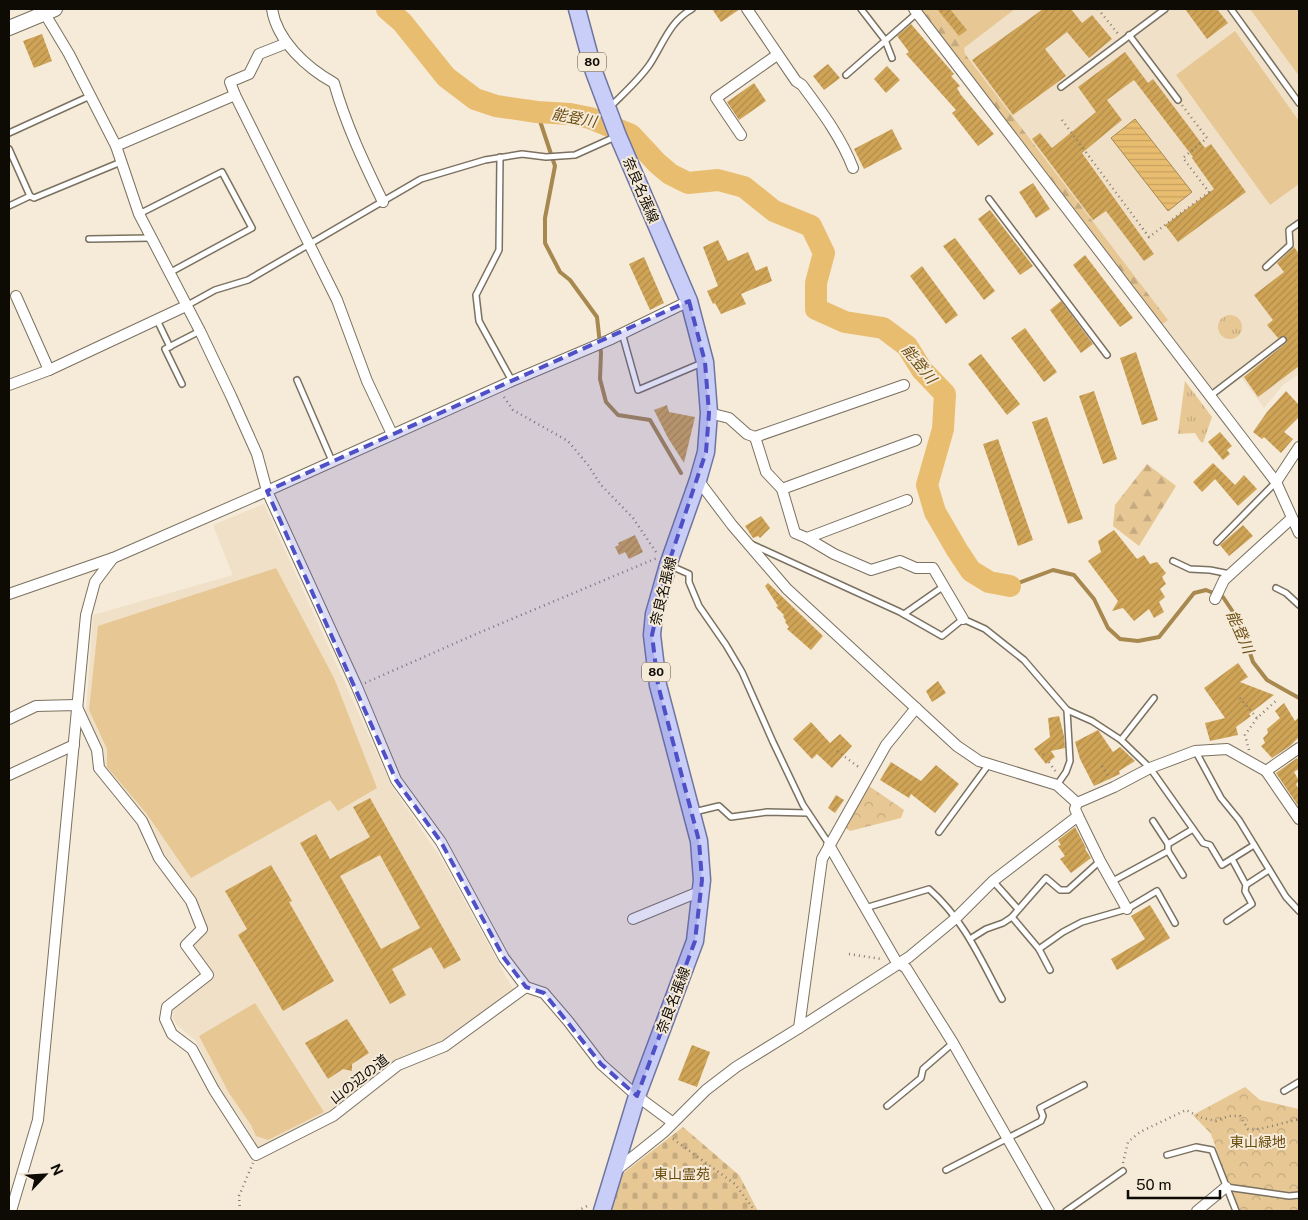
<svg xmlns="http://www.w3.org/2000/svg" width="1308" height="1220" font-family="'Public Sans','Noto Sans JP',sans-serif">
	<defs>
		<pattern id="grass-tufts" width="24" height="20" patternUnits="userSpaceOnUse" patternTransform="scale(1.25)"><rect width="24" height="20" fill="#e7c895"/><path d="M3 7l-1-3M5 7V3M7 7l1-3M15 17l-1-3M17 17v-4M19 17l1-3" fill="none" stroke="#c5aa7f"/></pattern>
		<pattern id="forest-firs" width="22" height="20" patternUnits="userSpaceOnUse" patternTransform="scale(1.25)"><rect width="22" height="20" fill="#e7c895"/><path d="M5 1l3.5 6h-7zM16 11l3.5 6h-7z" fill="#c5aa7f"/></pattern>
		<pattern id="cemetery-stones" width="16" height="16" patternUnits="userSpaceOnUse" patternTransform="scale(1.25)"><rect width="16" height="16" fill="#e7c895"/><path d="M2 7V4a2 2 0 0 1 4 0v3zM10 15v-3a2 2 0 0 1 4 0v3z" fill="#c5aa7f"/></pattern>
		<pattern id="park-crowns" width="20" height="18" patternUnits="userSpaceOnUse" patternTransform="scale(1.25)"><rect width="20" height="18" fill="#e7c895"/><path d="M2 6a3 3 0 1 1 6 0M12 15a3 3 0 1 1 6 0" fill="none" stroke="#c5aa7f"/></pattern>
		<pattern id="water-rules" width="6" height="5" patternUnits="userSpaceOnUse" patternTransform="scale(1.25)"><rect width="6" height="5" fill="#e9bd6f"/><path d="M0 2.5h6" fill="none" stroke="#c7a15f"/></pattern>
		<pattern id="building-hatch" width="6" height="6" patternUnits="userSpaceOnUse" patternTransform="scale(1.25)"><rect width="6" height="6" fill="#cfa457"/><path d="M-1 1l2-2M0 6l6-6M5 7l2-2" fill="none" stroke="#b18c4a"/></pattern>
	</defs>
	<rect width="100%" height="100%" fill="#f6ead8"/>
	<g fill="#efe0c7">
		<polygon points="921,9 1299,9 1299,374 1283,385 1264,408 1239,374 1213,394"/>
		<polygon points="264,504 391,785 442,860 514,991 432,1048 331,1113 266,1149 257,1148 245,1125 220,1089 196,1041 176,1024 173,1017 174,1006 214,974 193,944 206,929 145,819 104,770 103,749 86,711 93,615 233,575 213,525"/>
	</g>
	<g fill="url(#grass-tufts)">
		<circle cx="1230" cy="327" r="12"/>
		<polygon points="1185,381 1212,417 1203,443 1200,441 1195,433 1178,434"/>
	</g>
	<g fill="url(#forest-firs)">
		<polygon points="921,9 934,9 964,48 965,54 1168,320 1161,325"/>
		<polygon points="1147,464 1176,486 1139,546 1113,526 1115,505"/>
	</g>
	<polygon fill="url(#cemetery-stones)" points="683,1127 739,1175 758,1211 611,1211 621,1175"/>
	<g fill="url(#park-crowns)">
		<polygon points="869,786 904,810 901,818 850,831 845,827"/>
		<polygon points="1245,1087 1260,1100 1299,1109 1299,1211 1238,1211 1211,1134 1193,1115"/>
	</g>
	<g fill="#e7c895">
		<polygon points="934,9 1015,9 964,48"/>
		<polygon points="1250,9 1299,9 1299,76"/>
		<polygon points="1235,31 1299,121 1299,184 1270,205 1176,75"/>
		<polygon points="276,568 334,678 377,788 338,811 330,800 191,878 146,813 107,767 107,749 89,710 98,626"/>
		<polygon points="255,1003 324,1112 268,1140 256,1136 251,1125 229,1093 199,1036"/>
	</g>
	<polygon fill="url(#water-rules)" stroke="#a7884f" points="1135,119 1192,192 1168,211 1111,138"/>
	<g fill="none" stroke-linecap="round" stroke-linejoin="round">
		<g stroke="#a7884f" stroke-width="4">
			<polyline points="537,112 555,166 545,218 545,243 560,272 570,280 597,317 601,353 600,379 606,402 618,415 650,420 681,473"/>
			<polyline points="1010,586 1053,570 1074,575 1094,599 1108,628 1120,639 1138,641 1159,637 1194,593 1206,590 1223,597 1239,621 1253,662 1267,680 1299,698"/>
		</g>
		<polyline stroke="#e9bd6f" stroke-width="22" points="387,9 402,22 446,77 475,99 496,106 537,112 570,114 590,118 631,135 657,163 670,174 688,183 718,180 744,187 774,211 811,226 824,253 816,283 816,309 845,322 883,328 907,346 922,370 945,394 943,429 927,485 935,512 957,550 971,571 989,582 1010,586"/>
	</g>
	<g fill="url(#building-hatch)" fill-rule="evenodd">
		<polygon points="712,9 740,9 721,22"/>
		<polygon points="937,9 950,9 967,30 959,36"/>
		<polygon points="1043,9 1071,9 1082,23 1092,15 1112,39 1089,58 1067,32 1045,49 1066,76 1013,115 972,60"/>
		<polygon points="1185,9 1217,9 1228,23 1207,39"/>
		<polygon points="911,24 954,74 951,76 960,86 957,88 961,95 994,134 978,146 952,113 956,110 906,54 909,52 897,36"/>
		<polygon points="42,34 52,61 34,68 23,41"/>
		<polygon points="1125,52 1148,83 1153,79 1205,148 1211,144 1246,192 1178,242 1165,225 1214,189 1192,158 1193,157 1134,80 1107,100 1122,120 1082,153 1154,254 1144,261 1106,211 1093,220 1032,139 1040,133 1052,148 1096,112 1078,87"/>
		<polygon points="828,64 840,78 824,90 813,76"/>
		<polygon points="887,66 900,80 886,93 874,79"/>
		<polygon points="754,83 766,101 739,120 727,102"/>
		<polygon points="892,129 902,149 864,169 854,149"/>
		<polygon points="1033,183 1050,209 1036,218 1019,192"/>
		<polygon points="990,210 1033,266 1020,275 978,219"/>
		<polygon points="955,238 995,291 984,300 943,246"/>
		<polygon points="718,240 728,261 748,252 756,271 767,266 772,281 741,294 746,304 721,314 715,303 713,304 707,291 718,286 703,247"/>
		<polygon points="1294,247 1299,254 1299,366 1258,397 1244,377 1286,343 1287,340 1284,336 1278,338 1267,325 1273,320 1254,295 1284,272 1277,263"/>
		<polygon points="1085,255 1133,318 1120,327 1073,265"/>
		<polygon points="644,257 664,303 650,310 629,264"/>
		<polygon points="922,266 958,315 946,324 910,276"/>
		<polygon points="1061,301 1093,344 1081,353 1050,310"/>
		<polygon points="1025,328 1057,372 1044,382 1011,338"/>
		<polygon points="1136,352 1158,420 1142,425 1120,358"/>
		<polygon points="981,354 1020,404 1007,415 968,364"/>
		<polygon points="1094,391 1117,459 1103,464 1079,396"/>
		<polygon points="1286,391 1299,405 1299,417 1284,432 1293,439 1281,453 1264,437 1262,439 1253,432 1267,412"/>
		<polygon points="667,405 669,412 695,417 684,463 668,438 654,410"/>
		<polygon points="1047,417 1083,519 1068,524 1032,422"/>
		<polygon points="1220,432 1232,446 1227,450 1230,454 1223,460 1208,442"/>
		<polygon points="998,439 1033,540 1018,546 983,444"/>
		<polygon points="1213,463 1235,485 1244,475 1257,489 1238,506 1215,479 1202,492 1193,482"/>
		<polygon points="761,516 770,528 760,538 758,536 753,538 745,526"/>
		<polygon points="1243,525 1253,536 1229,556 1220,545"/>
		<polygon points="1114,530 1137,559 1144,555 1150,564 1157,562 1166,573 1162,577 1166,584 1160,589 1165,597 1159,602 1164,612 1154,618 1149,609 1134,621 1123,608 1112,611 1118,601 1088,561 1101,552 1098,541"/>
		<polygon points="635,535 643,552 629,559 625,552 619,555 615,547 619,545 618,543"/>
		<polygon points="768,583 823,636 811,650 787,629 789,627 785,622 786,621 783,616 784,615 776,607 778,606 765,586"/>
		<polygon points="1238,663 1248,677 1240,682 1274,695 1249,714 1251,716 1236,727 1238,735 1210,741 1205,723 1225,718 1204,688"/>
		<polygon points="938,681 946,693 932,702 926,691"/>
		<polygon points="1284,703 1295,721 1299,717 1299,737 1290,746 1272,758 1261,746 1265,743 1263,738 1268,733 1267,729 1280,718 1275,711"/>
		<polygon points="1059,716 1064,736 1065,748 1051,751 1055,757 1046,764 1034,749 1050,737 1048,718"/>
		<polygon points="811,722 830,743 840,734 852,746 832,768 817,754 812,759 793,739"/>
		<polygon points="1098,730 1113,752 1120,747 1135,761 1119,771 1120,774 1094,786 1080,759 1075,742"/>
		<polygon points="1297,758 1299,761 1299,769 1294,772 1299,781 1296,784 1299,790 1299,807 1276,773"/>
		<polygon points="891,762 921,781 936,765 959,784 935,813 911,794 909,798 880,780"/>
		<polygon points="836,795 844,800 835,813 828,808"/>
		<path d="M370,798L461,960L444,969L431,947L392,969L406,995L390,1004L300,843L316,834L330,859L370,837L353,807ZM380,855L420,928L381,949L340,876Z"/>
		<polygon points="1075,827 1086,848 1085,849 1091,858 1071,873 1060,859 1065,856 1058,846 1061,845 1058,840"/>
		<polygon points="271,865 292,901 289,902 334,981 283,1011 238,935 247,929 225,891"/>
		<polygon points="1150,905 1170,938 1117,970 1111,959 1145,939 1131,916"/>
		<polygon points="347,1019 369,1053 352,1064 352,1071 343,1069 328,1079 305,1043"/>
		<polygon points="692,1045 710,1052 697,1087 678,1080"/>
	</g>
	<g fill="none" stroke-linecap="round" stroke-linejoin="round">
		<g stroke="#7a7160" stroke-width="8">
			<g id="lane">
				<polyline points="861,9 885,40 892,58"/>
				<polyline points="1231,9 1299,103"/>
				<polyline points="1129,35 1178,100"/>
				<polyline points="846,75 917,13"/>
				<polyline points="1061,87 1165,9"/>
				<path d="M610,107C624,93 639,80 650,64C663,44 670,21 692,9"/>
				<polyline points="9,133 90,96"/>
				<polyline points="9,149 30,196"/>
				<polyline points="500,157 499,250 476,295 479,321 512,381"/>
				<polyline points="989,199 1107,355"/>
				<polyline points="9,206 30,196 34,198 121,162"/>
				<polyline points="139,214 222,172 252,228 169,273"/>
				<polyline points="89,239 151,238"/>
				<polyline points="1266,267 1290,245 1289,230 1299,223"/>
				<polyline points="186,306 215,290 248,280 421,179 485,160 522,154 546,157 575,155 615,137"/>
				<polyline points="157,320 170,347"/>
				<polyline points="622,333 638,390 702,363"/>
				<polyline points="297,380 332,461"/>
				<polyline points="182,384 165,349 200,331"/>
				<polyline points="1210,396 1283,340"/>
				<polyline points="1217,542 1276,482"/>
				<polyline points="751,544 900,612 942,636 963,619 985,629 1024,660 1067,710 1092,721 1121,740 1150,768 1203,843 1210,845 1222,865 1254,845"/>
				<polyline points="1173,561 1190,569 1210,570 1230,574"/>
				<polyline points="671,566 689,574 689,582 699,606 726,645 742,672 773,742 803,805 829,844"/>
				<polyline points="1276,588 1286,593 1299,605"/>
				<polyline points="904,614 944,586"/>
				<polyline points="1121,740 1154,698"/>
				<polyline points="1196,752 1221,798 1239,820 1286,897 1299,911"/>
				<polyline points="1057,785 1066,772 1070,761 1067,710"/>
				<polyline points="694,812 719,806 731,817 767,812 808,813"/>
				<polyline points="1153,821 1168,844"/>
				<polyline points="939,832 989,764"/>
				<polyline points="1168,851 1183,875"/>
				<polyline points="993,881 1018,909"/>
				<polyline points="1111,882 1168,851 1168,844 1193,829"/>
				<polyline points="1246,885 1269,870"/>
				<path d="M865,908L929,889C964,920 980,958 1002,999"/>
				<polyline points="1012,917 1039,949 1050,970"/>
				<polyline points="1227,921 1252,904 1245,891 1246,885 1232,859"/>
				<polyline points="970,939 986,929 1003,923 1012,917 1046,878 1060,890 1068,890 1100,861"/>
				<polyline points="1039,949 1063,932 1082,922 1127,909 1157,891 1175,923"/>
				<polyline points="1284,1091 1299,1082"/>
				<polyline points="887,1106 921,1078 923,1069 953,1043"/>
				<polyline points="1167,1155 1196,1147 1212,1150 1236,1211"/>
				<polyline points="946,1170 1041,1121 1043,1116 1040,1108 1084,1085"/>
				<polyline points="1226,1187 1289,1196 1299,1195"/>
				<polyline points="1066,1211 1123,1171"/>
			</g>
		</g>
		<g stroke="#7a7160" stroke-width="12">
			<g id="street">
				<polyline points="42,9 69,54 116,146 139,214 200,331 231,396 257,454 267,491 357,687 396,780 441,842 504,958 526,987 544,993 568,1021 601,1064 637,1096 672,1122"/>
				<path d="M272,9C277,41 307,68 334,83C346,125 364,163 383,202"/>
				<path d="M747,9L796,81L802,85C822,112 841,137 853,168"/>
				<polyline points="914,9 1276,482 1299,533"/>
				<polyline points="287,43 259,54 249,74 230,82 235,95 337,300 367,381 392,434"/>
				<polyline points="741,135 716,98 777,55"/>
				<polyline points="116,146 235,95"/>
				<polyline points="16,296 49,370"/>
				<polyline points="9,385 49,370 186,306"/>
				<polyline points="709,413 729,418 747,434 755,437 904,385"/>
				<polyline points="755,437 766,472 782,489 916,440"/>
				<polyline points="698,480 732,525 787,589 957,746 979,761 1057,785 1077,803"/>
				<polyline points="1276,482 1299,447"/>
				<polyline points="782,489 795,533 807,538 907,500"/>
				<polyline points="807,538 834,554 871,570 900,561 916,568 933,568 963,619"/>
				<polyline points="9,594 113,558 267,491 512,381 609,340 689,301"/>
				<polyline points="1215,599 1224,580 1292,518"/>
				<polyline points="9,719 36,706 76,705 97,750 99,768 142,821 159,858 191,901 202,929 186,945 208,975 167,1007 165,1019 172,1034 192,1049 214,1090 256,1155 333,1116 398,1065 445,1046 526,987"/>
				<polyline points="1266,771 1299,819"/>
				<polyline points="9,775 74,745"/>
				<polyline points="829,845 896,961 906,968 953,1043 1049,1211"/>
				<polyline points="1127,909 1100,861 1078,816 1075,809 1077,803 1114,787 1150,768 1195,751 1227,749 1266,771 1299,748"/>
				<polyline points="633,919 701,891"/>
				<polyline points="799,1028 822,859 886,745 916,708"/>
				<polyline points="614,1172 664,1132 706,1090 736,1067 799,1028 909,957 956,918 993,881 1078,816"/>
				<polyline points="11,1211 38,1120 86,615 95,582 113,558"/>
				<polyline points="1197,1211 1226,1187"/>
			</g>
		</g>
		<g stroke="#7a7160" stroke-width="16">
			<polyline id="secondary" points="9,28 55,9"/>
		</g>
		<g stroke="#70759f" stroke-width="19">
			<polyline id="primary" points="577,9 594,72 618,136 689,301 705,362 709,413 706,452 698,480 668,565 654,614 652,635 658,685 699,841 702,880 695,941 637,1096 602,1211"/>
		</g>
		<g stroke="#857d71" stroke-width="2.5" stroke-dasharray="1 4" stroke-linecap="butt">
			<polyline points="1098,9 1119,35"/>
			<polyline points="1062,120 1149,237 1209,192 1183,158 1207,138 1182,105"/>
			<polyline points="504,397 513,410 568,441 588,465 601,485 633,518 658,555"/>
			<polyline points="365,683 476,634 657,558"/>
			<polyline points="1240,698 1257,718"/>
			<polyline points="1249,750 1245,735 1257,718 1277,700"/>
			<polyline points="837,751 860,768"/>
			<polyline points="1043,754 1044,756"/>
			<polyline points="1049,762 1056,772"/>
			<polyline points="1102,766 1110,779"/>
			<polyline points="849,954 882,959"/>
			<polyline points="673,1139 735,1184 755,1211"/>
			<polyline points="1123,1163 1128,1142 1140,1132 1186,1110 1202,1118 1216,1121 1229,1116 1240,1116 1248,1129 1260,1129 1299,1119"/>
			<polyline points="240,1211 239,1196 253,1163"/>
			<polyline points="577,1211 589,1205"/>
		</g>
		<use href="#lane" stroke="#fff" stroke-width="5"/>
		<use href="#street" stroke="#fff" stroke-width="10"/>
		<use href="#secondary" stroke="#fff" stroke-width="14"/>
		<use href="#primary" stroke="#c8cef7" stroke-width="16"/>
	</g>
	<path fill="#4f4fc6" fill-opacity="0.2" stroke="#4f4fc6" stroke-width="4" stroke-dasharray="10 6" stroke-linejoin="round" d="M689,301L705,362L709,413L706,452L668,565L652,635L658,685L699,841L702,880L695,941L637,1096L601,1064L544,993L526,987L504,958L441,842L396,780L267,491Z"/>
	<g text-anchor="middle" stroke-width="4" stroke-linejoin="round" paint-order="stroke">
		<g fill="#f6ead8" stroke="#544e44" stroke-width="1">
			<rect x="578" y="52.5" width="28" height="19" rx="4"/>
			<rect x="642" y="662.5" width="28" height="19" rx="4"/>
		</g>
		<g font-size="12" font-weight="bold" fill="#0e0b05">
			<text x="592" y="66">80</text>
			<text x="656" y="676">80</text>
		</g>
		<g font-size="14" fill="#0e0b05" stroke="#f6ead8">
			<text transform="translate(641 190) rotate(67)" y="5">奈良名張線</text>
			<text transform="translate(663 591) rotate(-76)" y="5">奈良名張線</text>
			<text transform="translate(673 1000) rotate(-69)" y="5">奈良名張線</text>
			<text transform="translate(359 1079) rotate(-38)" y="5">山の辺の道</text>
		</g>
		<g font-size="14" fill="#684b0e" stroke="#f6ead8">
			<text x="1258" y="1147">東山緑地</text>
			<text x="682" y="1179">東山霊苑</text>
		</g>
		<g font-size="15" font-style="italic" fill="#6c4e13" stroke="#f6ead8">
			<text transform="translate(574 118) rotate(11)" y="5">能登川</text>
			<text transform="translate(919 364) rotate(51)" y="5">能登川</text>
			<text transform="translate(1240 632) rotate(66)" y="5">能登川</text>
		</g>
	</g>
	<rect width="1308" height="1220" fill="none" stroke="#0e0b05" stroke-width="20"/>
	<g transform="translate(45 1175) rotate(65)" stroke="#f6ead8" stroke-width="4" paint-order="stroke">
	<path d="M0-4L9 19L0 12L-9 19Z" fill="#0e0b05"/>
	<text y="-8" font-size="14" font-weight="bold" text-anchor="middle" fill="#0e0b05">N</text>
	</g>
	<path d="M1128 1190v8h92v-8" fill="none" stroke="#0e0b05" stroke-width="2.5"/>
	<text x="1136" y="1190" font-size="15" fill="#0e0b05" stroke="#f6ead8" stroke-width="4" paint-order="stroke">50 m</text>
</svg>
